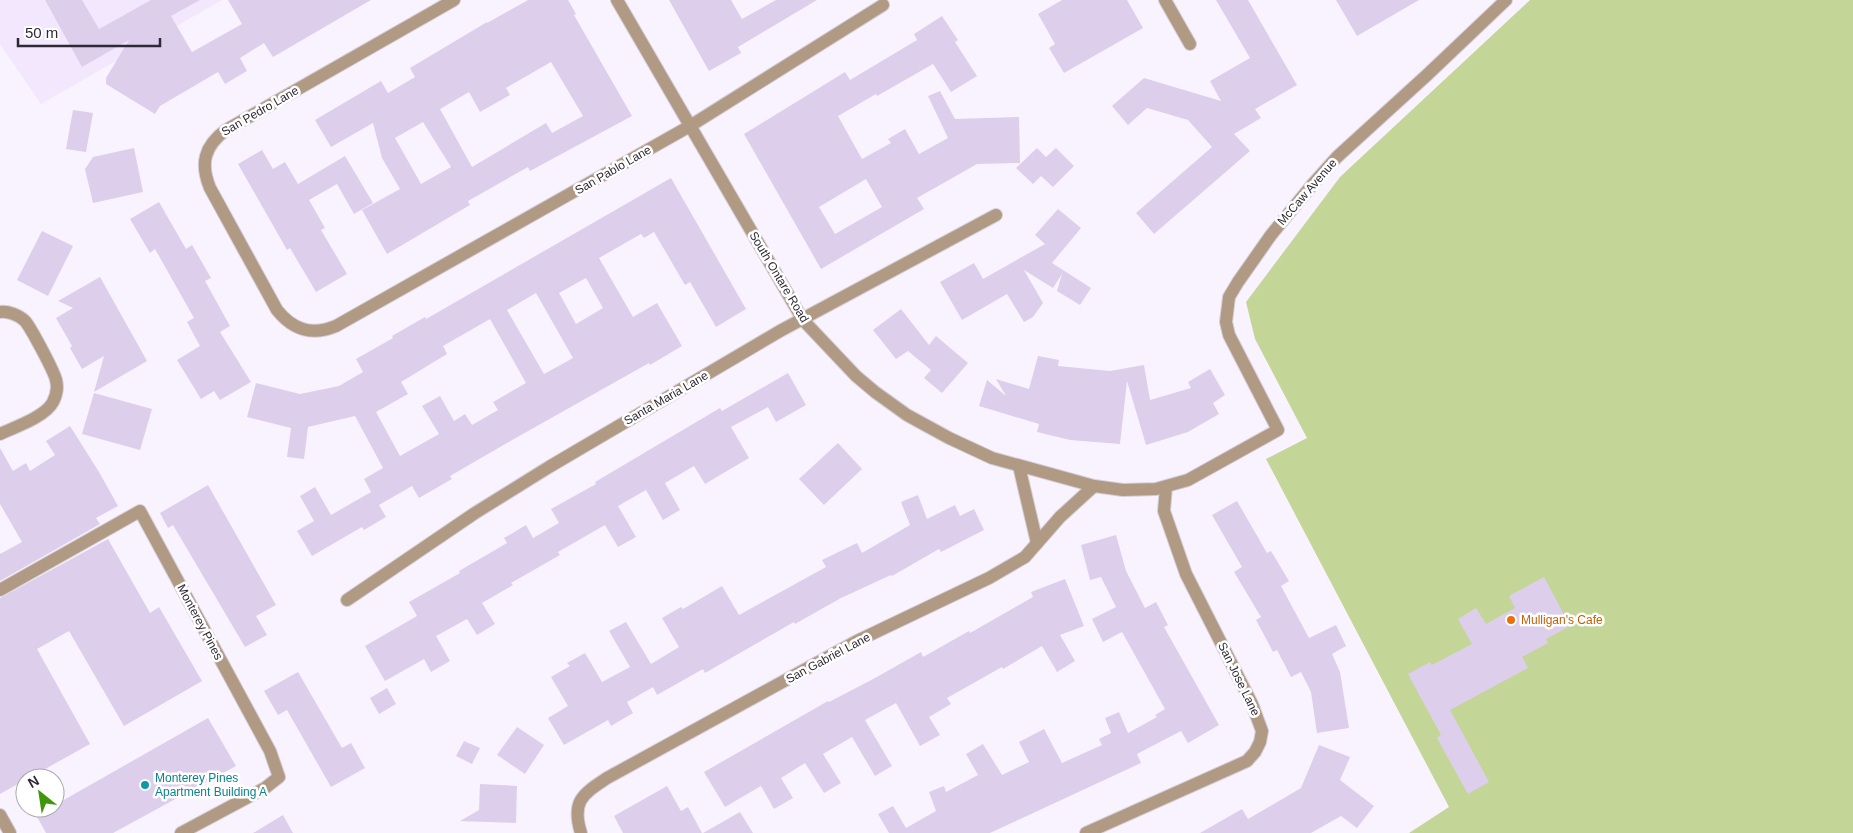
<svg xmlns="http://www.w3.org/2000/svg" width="1853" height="833" font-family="Arial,sans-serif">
	<rect width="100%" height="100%" fill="#f9f3ff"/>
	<polygon fill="#f2e7fd" points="0,0 222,0 41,104 0,44"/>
	<polygon fill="#c3d697" points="1530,0 1853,0 1853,833 1409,833 1449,807 1266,459 1307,438 1255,339 1246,302 1340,177"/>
	<g fill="#ddcfec" fill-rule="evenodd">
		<polygon points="45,0 82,0 99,29 151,0 200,0 171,16 192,52 242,24 228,0 371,0 273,57 264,43 240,58 247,71 225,84 218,72 160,106 155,114 106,84 106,78 129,40 82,67"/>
		<path d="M528,0H568L576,14L574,15L632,116L530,171L528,167L468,201L470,205L387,254L362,210L400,189L382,158L373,123L331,147L315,120L381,81L388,93L415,77L410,68L487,22V23ZM551,62L583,116L552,133L546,123L472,167L440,109L469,92L480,112L510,95L506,88ZM423,122L451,167L421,184L395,138Z"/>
		<polygon points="669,0 731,0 742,19 776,0 817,0 738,47 741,53 709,71"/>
		<polygon points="1062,0 1127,0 1143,28 1064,73 1049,48 1055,44 1038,14"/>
		<polygon points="1216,0 1248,0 1297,85 1255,109 1261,118 1234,134 1250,151 1154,234 1136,213 1212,147 1188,120 1147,108 1128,125 1112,106 1144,78 1221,101 1210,81 1250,58"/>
		<polygon points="1336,0 1419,0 1357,36"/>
		<path d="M942,16L958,40L955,42L977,76L951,92L933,64L877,96L876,94L838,116L862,159L891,143L888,139L905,129L919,154L948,138L928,96L940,91L955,119L1019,117L1020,163L977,164L917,198L924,209L821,269L744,134L845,72L850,80L917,40L914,34ZM866,179L882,207L835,234L819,207Z"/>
		<polygon points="73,110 93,113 86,152 66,149"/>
		<polygon points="134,148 143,192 93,203 85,169 93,157"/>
		<polygon points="1037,148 1046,157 1056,148 1074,166 1053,187 1041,176 1033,184 1016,168"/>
		<polygon points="262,150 273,169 285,162 298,184 345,156 373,203 354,214 337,184 309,200 325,228 321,230 347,274 316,292 290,248 287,250 238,164"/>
		<path d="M671,178L746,309L716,327L690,282L685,285L654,232L644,238L641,234L599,258L633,317L657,303L682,346L650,365L649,363L514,439L450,476L452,479L419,498L412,486L379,505L386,517L364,530L362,527L312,556L297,531L314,521L300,496L315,487L331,515L371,492L364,479L383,468L355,416L308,427L304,459L287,457L291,428L247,417L256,383L300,394L339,386L363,372L356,359L393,338L392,336L425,317L426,319ZM586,278L603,308L576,324L559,293ZM536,293L573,358L544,374L507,310ZM490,319L526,383L493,402L498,410L472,425L465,414L454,421L440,396L422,406L439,434L400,456L376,412L408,394L401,382L447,354L443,346Z"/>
		<polygon points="159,202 186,249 192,245 211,278 205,281 230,326 220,332 251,382 220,400 214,391 201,399 177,360 200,346 187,322 194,318 155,249 150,253 130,219"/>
		<polygon points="1058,209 1081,228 1052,263 1091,288 1080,305 1057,291 1062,274 1053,288 1024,270 1043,303 1033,317 1024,322 1007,294 962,320 940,282 974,263 983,279 1045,244 1035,235"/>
		<polygon points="42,231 73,246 48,296 17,280"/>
		<polygon points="100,277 147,361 94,392 104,356 82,369 70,348 72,346 56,318 73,308 58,301"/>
		<polygon points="901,309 929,345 936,336 968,363 942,393 924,378 931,370 908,351 896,359 873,330"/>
		<polygon points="1038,356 1059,360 1058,366 1110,371 1144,365 1150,400 1191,388 1188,382 1210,369 1225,395 1213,403 1219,414 1188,432 1146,445 1127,381 1120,444 1070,440 1037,432 1039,424 979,406 987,380 1006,396 996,379 1029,389"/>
		<polygon points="788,373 806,405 776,422 768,407 731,427 749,458 705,484 694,466 665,483 680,510 663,520 646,490 618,506 636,537 618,547 605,525 558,552 560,555 511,583 513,585 482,603 495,624 477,635 467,619 436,636 450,661 431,672 424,659 385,681 365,646 417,616 409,602 460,573 459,571 507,543 504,538 526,525 533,538 559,523 551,509 596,484 595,482 720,408 722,411"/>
		<polygon points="94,393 152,409 140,450 82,434"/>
		<polygon points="70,426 99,472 118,506 96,518 100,524 0,581 0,554 22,542 0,504 0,448 13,471 26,463 30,471 55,455 46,441"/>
		<polygon points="838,443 862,469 824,505 799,479"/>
		<polygon points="208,485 276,605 256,616 267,635 245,647 173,525 168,528 160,513"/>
		<polygon points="918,495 927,519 955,505 960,516 974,509 984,530 941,552 939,549 892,576 891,575 841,598 795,624 794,622 705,673 703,669 657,695 653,687 627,702 633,713 611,726 608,720 564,745 548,718 568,706 551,677 570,666 567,663 585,653 602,682 630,667 609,631 626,622 651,664 679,647 662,618 681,607 683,609 722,586 739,615 826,567 822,560 857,543 862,553 910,525 901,502"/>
		<polygon points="1237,501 1267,553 1271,551 1289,581 1281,586 1309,638 1336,625 1346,646 1332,654 1340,672 1349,728 1317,733 1311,692 1301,672 1291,677 1277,650 1273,652 1256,620 1261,617 1234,572 1242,567 1212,515"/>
		<polygon points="1116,535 1126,571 1145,608 1156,602 1168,625 1164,627 1219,725 1188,743 1181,731 1137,754 1141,763 990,833 889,833 878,814 893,806 906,828 936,811 929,792 944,786 946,792 978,775 966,754 983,744 1002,775 1029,762 1019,742 1044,729 1062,763 1102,745 1099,739 1111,733 1105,718 1119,712 1128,733 1157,717 1155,715 1165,709 1122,632 1103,642 1092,619 1116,607 1101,577 1090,580 1081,545"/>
		<polygon points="108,539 150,613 159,607 202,681 124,726 69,631 37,649 90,744 29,778 25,778 25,780 0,794 0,598"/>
		<polygon points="1544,577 1570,626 1546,639 1548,643 1522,657 1528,668 1450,710 1489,782 1468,794 1437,738 1441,735 1408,674 1430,662 1432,665 1472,644 1458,619 1476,608 1486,624 1515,608 1509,596"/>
		<polygon points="1065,579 1084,626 1060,635 1075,661 1057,672 1042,646 1003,669 1002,667 947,698 951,704 929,717 940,735 920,746 896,703 865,720 892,766 875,776 852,737 823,754 841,783 824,793 805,763 781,778 793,798 774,809 761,786 725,807 704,772 828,701 829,702 875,678 921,652 923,657 969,631 970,633 1033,597 1031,592"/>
		<polygon points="298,672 342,748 351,743 365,768 331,787 287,710 278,715 264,691"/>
		<polygon points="387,688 396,704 379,714 370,698"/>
		<polygon points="208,718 236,766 113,833 46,833 36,815 49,808 55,808 55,805"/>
		<polygon points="517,727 544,745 525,774 497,755"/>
		<polygon points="464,741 480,748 472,764 456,756"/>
		<polygon points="1319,745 1350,757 1340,780 1374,806 1357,828 1341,816 1311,833 1200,833 1242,809 1248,819 1301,788"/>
		<polygon points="480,784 517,786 516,823 460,821 479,810"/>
		<polygon points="667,786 681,811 688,807 702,833 623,833 614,816"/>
		<polygon points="740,812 753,833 703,833"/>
		<polygon points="283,815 293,833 253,833"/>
	</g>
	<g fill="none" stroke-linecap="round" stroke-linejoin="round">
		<g stroke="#d4cfda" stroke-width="14">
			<g id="minor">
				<path d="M454,0L226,130C204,146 200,164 210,188L277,310C293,330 312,336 336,326L690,126L883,5"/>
				<polyline points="617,0 803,320 856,376 875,392 907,415 949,438 992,458 1094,486 1123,490 1156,489 1188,480 1278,430 1229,335 1226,322 1229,297 1238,282 1271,235 1312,185 1337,157 1427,75 1506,0"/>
				<polyline points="1165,0 1190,44"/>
				<path d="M0,312C8,311 19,315 25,321C31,328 54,371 56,380C58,387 56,396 53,402C45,417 15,427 0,434"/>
				<polyline points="1019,466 1037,543"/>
				<polyline points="0,590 140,511 270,751 279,777 265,788 181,833"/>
				<polyline points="347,600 475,513 549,467 780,331 996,215"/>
				<polyline points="0,815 10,833"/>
				<path d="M581,833C571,801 583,794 607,778L857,641L989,578L1025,557L1060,517L1094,486"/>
				<polyline points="1086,833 1247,761 1255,752 1260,742 1262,731 1252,704 1186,574 1164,511 1166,487"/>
			</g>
		</g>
		<use href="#minor" stroke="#b19a83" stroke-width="12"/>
	</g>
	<circle fill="#e8710a" stroke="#fff" stroke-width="2" cx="1511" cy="620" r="5"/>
	<circle fill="#0f9aa8" stroke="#fff" stroke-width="2" cx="145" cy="785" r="5"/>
	<g text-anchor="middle" stroke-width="5" stroke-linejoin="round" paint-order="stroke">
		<g font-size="12" fill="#2e2934" stroke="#fff">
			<text transform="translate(260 111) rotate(-30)" y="4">San Pedro Lane</text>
			<text transform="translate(613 170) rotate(-30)" y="4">San Pablo Lane</text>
			<text transform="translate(1307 192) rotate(-49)" y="4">McCaw Avenue</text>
			<text transform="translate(779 277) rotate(59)" y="4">South Ontare Road</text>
			<text transform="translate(666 398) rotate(-30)" y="4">Santa Maria Lane</text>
			<text transform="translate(200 622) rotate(62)" y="4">Monterey Pines</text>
			<text transform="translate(828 658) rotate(-28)" y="4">San Gabriel Lane</text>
			<text transform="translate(1239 679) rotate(64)" y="4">San Jose Lane</text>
		</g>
		<g font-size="12" fill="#c56008" stroke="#fff" text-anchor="start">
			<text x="1521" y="624">Mulligan's Cafe</text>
		</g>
		<g font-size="12" fill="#0d838f" stroke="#fff" text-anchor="start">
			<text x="155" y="782">Monterey Pines<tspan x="155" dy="14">Apartment Building A</tspan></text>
		</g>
	</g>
	<g transform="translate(40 793) rotate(330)"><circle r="24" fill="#ffffff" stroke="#aba9ae"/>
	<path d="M0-4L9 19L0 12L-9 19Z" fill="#3f9609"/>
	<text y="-8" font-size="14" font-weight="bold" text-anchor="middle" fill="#2e2934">N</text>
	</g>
	<path d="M18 38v8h142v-8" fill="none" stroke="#2e2934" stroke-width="2.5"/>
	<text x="25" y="38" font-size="15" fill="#2e2934" stroke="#ffffff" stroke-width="4" paint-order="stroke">50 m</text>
</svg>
